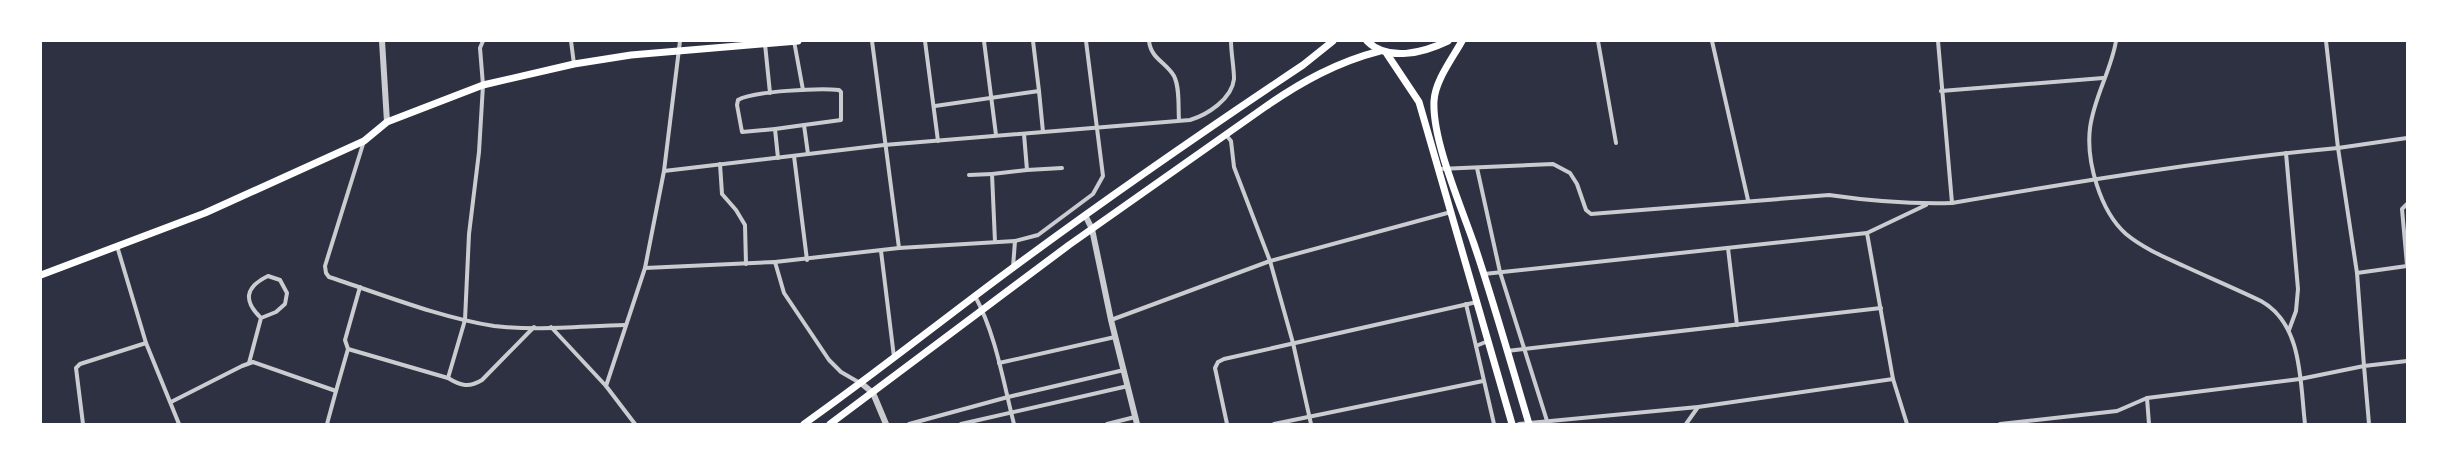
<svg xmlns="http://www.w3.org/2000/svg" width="2448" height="465" font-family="Figtree,sans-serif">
	<rect width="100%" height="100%" fill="#2d3142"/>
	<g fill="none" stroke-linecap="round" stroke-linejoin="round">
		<g stroke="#caccd0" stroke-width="4">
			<polyline points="571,41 574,64"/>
			<polyline points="794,41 803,90"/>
			<polyline points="872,41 899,248"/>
			<polyline points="925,41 938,141"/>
			<polyline points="984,41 996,135"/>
			<polyline points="1033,41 1039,91"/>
			<path d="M1149,41C1151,59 1166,62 1174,76C1180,88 1178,106 1179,120"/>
			<polyline points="1598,41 1616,143"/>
			<polyline points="1712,41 1748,200"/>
			<path d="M1938,41L1952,203C2081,181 2209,160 2338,148L2357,273L2364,366L2300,379L2147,398L2117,411L2000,424"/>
			<path d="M2116,41C2111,71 2094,97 2090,128C2086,161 2100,211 2126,234C2143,248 2164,257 2184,266C2210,278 2236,289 2261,301C2303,324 2300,383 2305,424"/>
			<polyline points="2326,41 2338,148 2407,138"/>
			<polyline points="765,44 770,93"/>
			<polyline points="1941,91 2103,78"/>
			<polyline points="935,106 1039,91 1043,132"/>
			<polyline points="775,129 804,125"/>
			<polyline points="1226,135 1231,141 1234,167 1270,261 1293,343 1311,424"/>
			<path d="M364,141L325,266L326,273L329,277C381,294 441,318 494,326C537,331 582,326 625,325"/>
			<polyline points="2286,153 2298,289 2296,311 2289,330"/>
			<polyline points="794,156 807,260"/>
			<path d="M778,158L775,129L742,132L737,105L738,100C752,91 821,88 839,90L841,92V120L804,125L808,154"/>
			<polyline points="720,164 722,194 736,210 745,225 746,264"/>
			<polyline points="1477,168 1500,272 1548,424"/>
			<path d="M1439,169L1553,164L1570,173L1577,184L1586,210L1591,214L1829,195C1870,201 1911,204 1952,203"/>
			<polyline points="1027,170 1062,168"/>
			<path d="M664,171L884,145L1190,120C1207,115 1232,99 1234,79C1234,67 1231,53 1231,41"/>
			<polyline points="969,175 992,174"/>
			<polyline points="2407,204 2402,209 2407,265"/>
			<polyline points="1015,241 1038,235 1093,194 1103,176 1086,41"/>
			<polyline points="995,242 992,174 1027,170 1024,134"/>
			<polyline points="117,246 146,343 179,424"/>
			<polyline points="1728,248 1737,325"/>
			<polyline points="881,251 894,357"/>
			<polyline points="775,262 899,248 1015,241 1013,267"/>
			<polyline points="645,268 775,262 784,293 829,360 841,372 860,383"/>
			<polyline points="2357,273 2407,266"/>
			<polyline points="1484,274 1867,233"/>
			<polyline points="360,287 345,340 348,349 448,378 465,320 469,234 479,152 483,85 480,48 483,41"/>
			<path d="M975,296C996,335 1003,381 1014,424"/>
			<polyline points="1466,304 1476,346"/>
			<polyline points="1111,320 1270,261 1451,212"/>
			<polyline points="551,327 606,386"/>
			<polyline points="1488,341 1476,346 1494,424"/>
			<polyline points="1507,351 1881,308"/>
			<path d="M249,363L261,318L276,312L285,304L287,293L280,280L268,276C245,287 243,301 261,318"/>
			<polyline points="999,363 1115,337"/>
			<path d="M448,378C461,386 469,388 482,380L534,327"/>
			<polyline points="336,391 348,349"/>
			<polyline points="2147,398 2149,424"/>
			<polyline points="171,402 242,366 253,362 336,391 327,424"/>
			<polyline points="83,424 76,368 80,364 146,343"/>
			<polyline points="635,424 606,386 645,268 664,171 680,41"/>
			<polyline points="909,424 1008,397 1124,370"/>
			<polyline points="961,424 1128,386"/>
			<polyline points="1107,424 1135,417"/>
			<polyline points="1227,424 1215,368 1218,362 1224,359 1477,302"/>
			<polyline points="1274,424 1483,381"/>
			<polyline points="1519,424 1698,407 1893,379"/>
			<polyline points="1686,424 1698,407"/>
			<polyline points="1907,424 1893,379 1867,233 1926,205"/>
			<polyline points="2369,424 2364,366 2407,361"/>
		</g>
		<g stroke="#caccd0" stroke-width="6">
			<polyline points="382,41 387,122"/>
			<polyline points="1085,215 1092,229 1111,320 1137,424"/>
			<polyline points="861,383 873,393 886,424"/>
		</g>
		<g stroke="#fff" stroke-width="7">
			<path d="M1462,41C1452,59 1435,81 1434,101C1432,140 1461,206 1474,244C1494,303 1511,364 1529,424"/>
			<polyline points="1387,54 1419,102 1512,424"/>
			<path d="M804,424C862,383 918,339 975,296C1081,216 1192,139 1303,65L1333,41"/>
			<path d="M830,424L1069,245L1265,107C1301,82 1337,62 1380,51"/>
		</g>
		<g stroke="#fff" stroke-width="7">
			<path d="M1367,41C1388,62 1423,53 1448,41"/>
			<polyline points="41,275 205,213 364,141 387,122 483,85 574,64 631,55 798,41"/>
		</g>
	</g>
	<rect width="2448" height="465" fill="none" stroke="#ffffff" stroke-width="84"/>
</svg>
